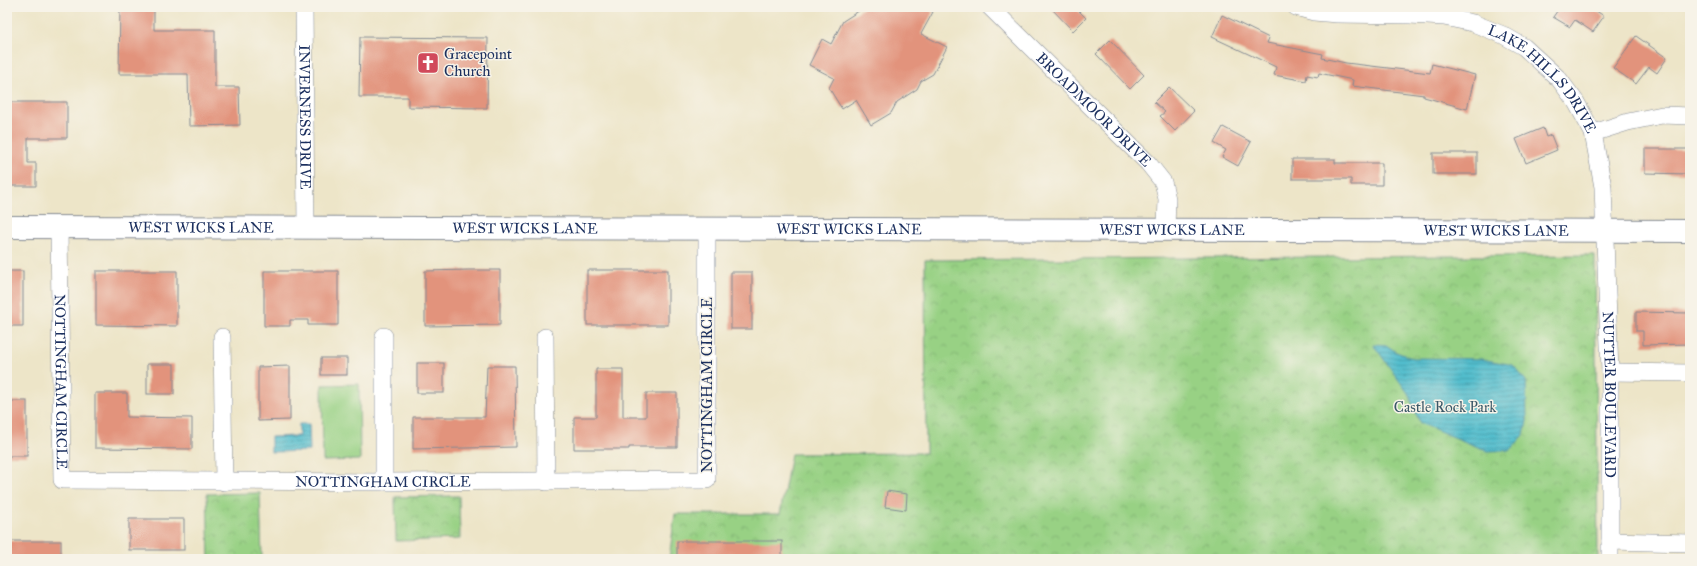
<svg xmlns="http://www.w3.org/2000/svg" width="1697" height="566" font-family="'IM FELL Great Primer',serif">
	<defs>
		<pattern id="park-crowns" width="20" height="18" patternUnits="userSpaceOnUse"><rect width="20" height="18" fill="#98d184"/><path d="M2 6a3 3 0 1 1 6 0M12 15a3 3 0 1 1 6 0" fill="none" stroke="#82b474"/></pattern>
		<pattern id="water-rules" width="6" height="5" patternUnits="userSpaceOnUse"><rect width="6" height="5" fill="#52becd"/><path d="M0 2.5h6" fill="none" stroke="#439baa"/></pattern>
	</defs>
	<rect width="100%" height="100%" fill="#f7f3e8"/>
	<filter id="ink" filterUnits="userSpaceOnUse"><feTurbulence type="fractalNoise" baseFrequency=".025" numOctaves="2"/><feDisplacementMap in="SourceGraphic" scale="8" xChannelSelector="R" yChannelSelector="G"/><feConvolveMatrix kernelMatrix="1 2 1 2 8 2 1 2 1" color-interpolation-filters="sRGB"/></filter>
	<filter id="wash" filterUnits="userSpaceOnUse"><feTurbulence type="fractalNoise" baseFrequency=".012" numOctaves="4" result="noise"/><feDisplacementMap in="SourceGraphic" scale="16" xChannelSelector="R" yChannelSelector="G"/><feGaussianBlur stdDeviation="0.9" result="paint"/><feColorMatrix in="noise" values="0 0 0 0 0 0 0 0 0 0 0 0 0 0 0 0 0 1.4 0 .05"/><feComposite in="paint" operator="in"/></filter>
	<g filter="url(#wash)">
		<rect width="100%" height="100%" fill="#ede5c8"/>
		<g fill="url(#park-crowns)" stroke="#5a8071">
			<polygon points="1595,255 1598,559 669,559 675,514 780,514 791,454 926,453 925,260"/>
			<polygon points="260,493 262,559 209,559 207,494"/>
			<polygon points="459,496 460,539 396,541 395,497"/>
		</g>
		<polygon fill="#98d184" stroke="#5a8071" points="359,384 360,460 323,461 322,385"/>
		<g fill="url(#water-rules)" stroke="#367696">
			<polygon points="1373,344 1386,345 1396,352 1412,358 1481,359 1513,365 1526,381 1527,421 1524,435 1510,450 1488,451 1420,423 1408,393"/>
			<polygon points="299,424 309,424 310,451 271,452 271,437 299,436"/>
		</g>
		<g id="blocks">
			<g fill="#e2937b">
				<polygon points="120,7 154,7 154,30 215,30 215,87 239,87 240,125 189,126 188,74 119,74"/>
				<polygon points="865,7 924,7 933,12 921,34 947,47 933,74 921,81 917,89 897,102 891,113 871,125 856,100 842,109 829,88 834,78 809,65 822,39 831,44 843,21"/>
				<polygon points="1050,7 1075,7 1086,18 1073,31"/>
				<polygon points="1560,7 1590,7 1604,16 1593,32 1575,20 1570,27 1553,17"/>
				<polygon points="1222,15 1269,38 1267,43 1323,54 1322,58 1346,63 1430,73 1432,64 1475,75 1467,109 1424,97 1424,95 1352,86 1353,80 1319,73 1318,77 1307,75 1306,81 1274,75 1276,67 1212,37"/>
				<polygon points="1636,36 1667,58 1657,73 1649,67 1636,84 1613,68"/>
				<polygon points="360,37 488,38 487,108 408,107 408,97 359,97"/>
				<polygon points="1110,40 1144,75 1130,89 1096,54"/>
				<polygon points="1169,87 1194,111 1175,131 1160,116 1165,112 1154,102"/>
				<polygon points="7,102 67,102 67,138 28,138 28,163 36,163 36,186 10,186 10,157 7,157"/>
				<polygon points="1223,127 1251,142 1238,166 1222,157 1226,150 1214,143"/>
				<polygon points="1543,128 1546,137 1551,135 1557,150 1526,163 1516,139"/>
				<polygon points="1645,149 1690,149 1690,174 1645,173"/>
				<rect x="1433" y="153" width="44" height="21"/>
				<polygon points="1292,159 1335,159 1335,163 1382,163 1382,185 1351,185 1351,179 1292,179"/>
				<polygon points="469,270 500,270 500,325 425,326 425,271"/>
				<rect x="587" y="270" width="81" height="55"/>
				<rect x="7" y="271" width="16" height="55"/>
				<polygon points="96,271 177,271 177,326 96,325"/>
				<polygon points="264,271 338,271 338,325 308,325 308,320 290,320 290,326 264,326"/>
				<rect x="731" y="272" width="21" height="57"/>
				<polygon points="1636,312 1690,313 1690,344 1643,345 1643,331 1636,331"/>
				<rect x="321" y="358" width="26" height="17"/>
				<rect x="417" y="363" width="27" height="30"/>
				<rect x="147" y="364" width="27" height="30"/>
				<polygon points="290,366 290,420 258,421 258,367"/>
				<polygon points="487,366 515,366 516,447 413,449 413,417 485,417"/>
				<polygon points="596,369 623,369 623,417 646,417 646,393 677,393 677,447 629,447 629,449 574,449 574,417 596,417"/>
				<polygon points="95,393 127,393 127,417 192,418 192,449 95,448"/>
				<rect x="7" y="401" width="20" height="55"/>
				<polygon points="887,491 907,494 906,510 885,507"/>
				<rect x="129" y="519" width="55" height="31"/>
				<rect x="7" y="541" width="54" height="17"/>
				<rect x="677" y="541" width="105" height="17"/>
			</g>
		</g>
	</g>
	<g filter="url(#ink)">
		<use href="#blocks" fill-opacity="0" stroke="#848a93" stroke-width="1"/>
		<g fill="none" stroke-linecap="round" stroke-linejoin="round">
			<g stroke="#848a93" stroke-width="18">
				<g id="minor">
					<path id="s1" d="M304,7L306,227"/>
					<path id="s2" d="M990,7L1148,163L1163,182L1167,199L1166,228"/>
					<path id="s3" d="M1296,7L1314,12L1337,14L1410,15L1444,17L1473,23L1503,35L1524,47L1559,79L1576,102L1593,133L1603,187L1610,372V559"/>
					<polyline points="1593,133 1628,122 1662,115 1690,116"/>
					<path id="s4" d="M59,227L62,480L384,482L707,480V229"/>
					<polyline points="222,337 224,482"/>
					<polyline points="545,337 546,482"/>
					<polyline points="1610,372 1690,373"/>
					<polyline points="384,482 384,336"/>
					<polyline points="1610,541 1690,543"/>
				</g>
			</g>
			<g stroke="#848a93" stroke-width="24">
				<g id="major">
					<path id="s5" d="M7,227L1690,231"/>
				</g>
			</g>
			<use href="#minor" stroke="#fff" stroke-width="17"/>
			<use href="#major" stroke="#fff" stroke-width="22"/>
		</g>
	</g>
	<defs>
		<g id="church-square" transform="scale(1.15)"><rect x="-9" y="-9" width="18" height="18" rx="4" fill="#d1495b" stroke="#f7f3e8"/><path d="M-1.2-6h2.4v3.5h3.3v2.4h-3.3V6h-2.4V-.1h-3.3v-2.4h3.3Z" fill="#fff"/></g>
	</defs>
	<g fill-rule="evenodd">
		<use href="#church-square" x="428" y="63"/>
	</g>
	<g text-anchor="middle" stroke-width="3" stroke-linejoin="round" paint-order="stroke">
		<g font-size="15" fill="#1b2f5e" stroke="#f7f3e8" text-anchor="start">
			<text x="444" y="59">Gracepoint<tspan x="444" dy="17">Church</tspan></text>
		</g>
		<g font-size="15" fill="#1b2f5e" stroke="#f7f3e8">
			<text dy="5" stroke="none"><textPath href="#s3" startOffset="270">LAKE HILLS DRIVE</textPath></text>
			<text dy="5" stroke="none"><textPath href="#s2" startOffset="146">BROADMOOR DRIVE</textPath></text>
			<text dy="5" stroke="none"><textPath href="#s1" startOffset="110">INVERNESS DRIVE</textPath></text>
			<text dy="5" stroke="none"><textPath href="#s5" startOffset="194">WEST WICKS LANE</textPath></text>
			<text dy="5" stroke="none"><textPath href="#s5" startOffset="518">WEST WICKS LANE</textPath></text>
			<text dy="5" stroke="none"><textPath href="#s5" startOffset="842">WEST WICKS LANE</textPath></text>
			<text dy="5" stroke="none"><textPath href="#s5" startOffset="1165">WEST WICKS LANE</textPath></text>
			<text dy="5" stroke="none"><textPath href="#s5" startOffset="1489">WEST WICKS LANE</textPath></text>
			<text dy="5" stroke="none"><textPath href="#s4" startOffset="155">NOTTINGHAM CIRCLE</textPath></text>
			<text transform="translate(707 385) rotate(-90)" y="5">NOTTINGHAM CIRCLE</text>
			<text dy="5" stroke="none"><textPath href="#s3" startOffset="609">NUTTER BOULEVARD</textPath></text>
			<text dy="5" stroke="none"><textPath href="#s4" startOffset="574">NOTTINGHAM CIRCLE</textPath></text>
		</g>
		<g font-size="15" fill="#3a5868" stroke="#f7f3e8">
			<text x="1445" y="412">Castle Rock Park</text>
		</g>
	</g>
	<rect width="1697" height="566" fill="none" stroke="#f7f3e8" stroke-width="24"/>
</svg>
